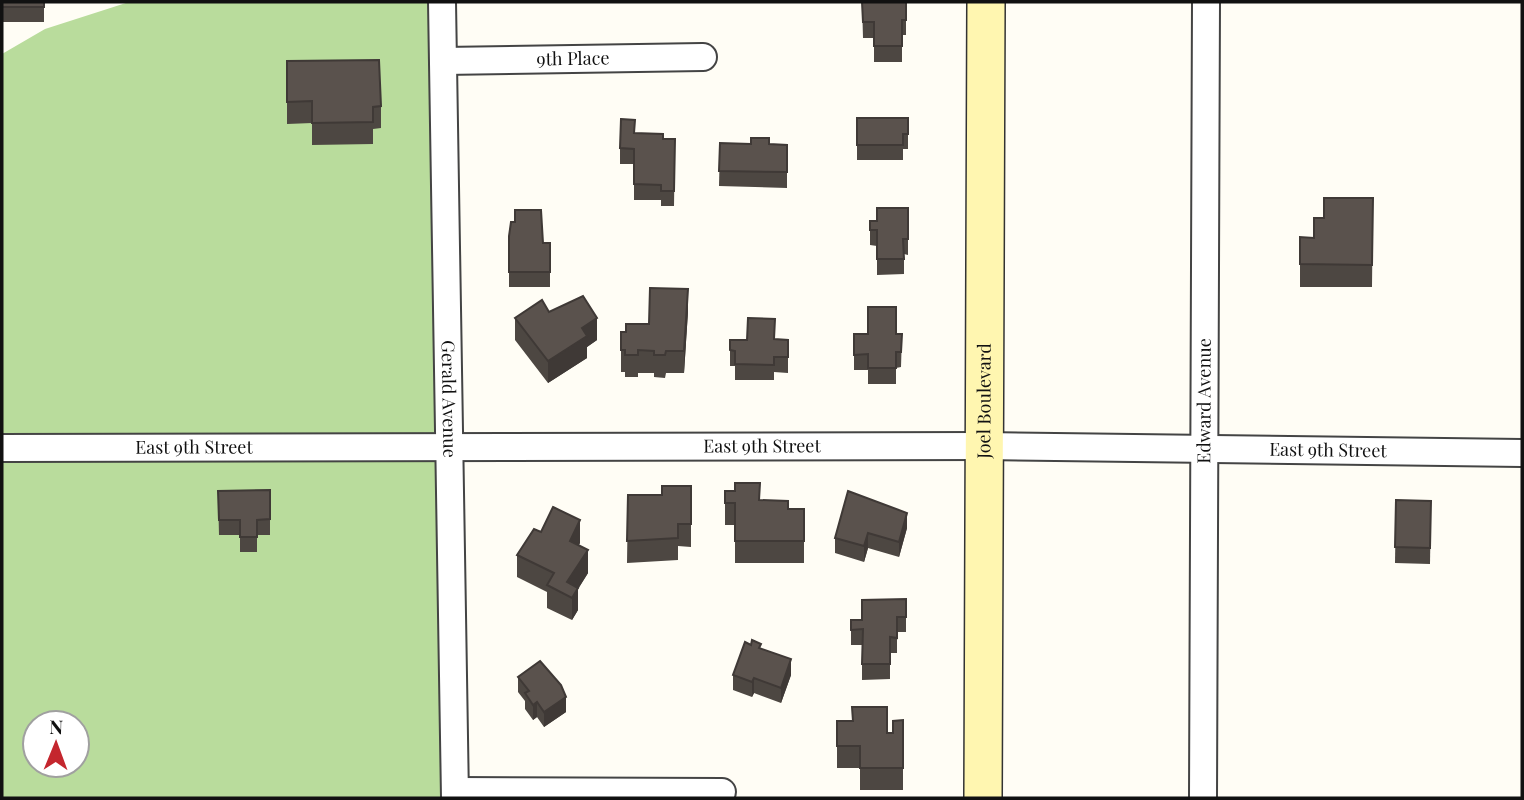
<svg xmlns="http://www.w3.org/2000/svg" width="1524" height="800" font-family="'Playfair Display',serif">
	<rect width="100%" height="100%" fill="#fffdf5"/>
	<path fill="#b9dc9c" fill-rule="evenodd" d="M129,2H444L457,798H2V54L45,29ZM35,723H77V765H35Z"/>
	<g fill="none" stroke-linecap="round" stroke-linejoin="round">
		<g stroke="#444" stroke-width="30">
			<g id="street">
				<path id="s1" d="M442,2L455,798"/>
				<path id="s2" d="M443,61L703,57"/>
				<path id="s3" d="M2,448L984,446L1522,453"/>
				<polyline points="455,791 722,792"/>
				<path id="s4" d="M1203,798L1206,2"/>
			</g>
		</g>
		<g stroke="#333" stroke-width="40">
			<g id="secondary">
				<path id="s5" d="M983,798L986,2"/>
			</g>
		</g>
		<use href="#street" stroke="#fff" stroke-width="26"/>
		<use href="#secondary" stroke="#fff6b0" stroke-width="37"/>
	</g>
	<g fill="#4d4742">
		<rect x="2" y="2" width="42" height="20"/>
		<polygon points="862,2 906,2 906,35 902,35 902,62 874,62 874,38 863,38"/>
		<polygon points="287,61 381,106 381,128 373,129 373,144 312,145 312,123 287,124"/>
		<polygon points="857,118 908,118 908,149 903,149 903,160 857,160"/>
		<polygon points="635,133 663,139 675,139 674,206 661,206 661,200 634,200 634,164 620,164 620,148"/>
		<polygon points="720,143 787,145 787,188 719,186"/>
		<polygon points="1373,198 1372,287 1300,287 1300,237 1314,238 1324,218"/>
		<polygon points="908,208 908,255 904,254 904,274 877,275 877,246 870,245 870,221 877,221"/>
		<polygon points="509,236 543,243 550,243 550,287 509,287"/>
		<polygon points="688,311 684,373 666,373 665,378 654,377 654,373 638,373 638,377 625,377 625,372 621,372 621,332 626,332"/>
		<polygon points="549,312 597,340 587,347 587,358 548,383 515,340 515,318"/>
		<polygon points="854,334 902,334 901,367 896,368 896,384 868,384 868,370 854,370"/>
		<polygon points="730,340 788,340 788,373 774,372 774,380 735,380 735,366 730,366"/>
		<polygon points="691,486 691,547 678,546 678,560 627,563 628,495 662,495"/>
		<polygon points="270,490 270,535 257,535 257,552 240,552 240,535 219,535 218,491"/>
		<polygon points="725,491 788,509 804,509 804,563 735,563 735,525 725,525"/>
		<polygon points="1396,500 1431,501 1430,564 1395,563"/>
		<polygon points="907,513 907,528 899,557 868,548 864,562 835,553 835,538"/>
		<polygon points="541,532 580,543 578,545 588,573 578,589 578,610 572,620 547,608 547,592 517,577 517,555"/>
		<polygon points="906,599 906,632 897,632 897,653 890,653 890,679 862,680 862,645 851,645 851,620 862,620"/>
		<polygon points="761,648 791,675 781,703 754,693 752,697 733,690 733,675"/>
		<polygon points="518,677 566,712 544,727 537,717 533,720 525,709 525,701 518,692"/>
		<polygon points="903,720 903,790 860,790 860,768 837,768 837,721 887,733 893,733"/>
	</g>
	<g fill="#3f3936">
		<polygon points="688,289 688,311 684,373 684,351"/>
		<polygon points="597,318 597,340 587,347 587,358 548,383 548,361 582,328"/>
		<polygon points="907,513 907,528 899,557 899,542"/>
		<polygon points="580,520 580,543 570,563 570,541"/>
		<polygon points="868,533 868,548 864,562 864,546"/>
		<polygon points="588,550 588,573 578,589 578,610 572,620 572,598 567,582"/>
		<polygon points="791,659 791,675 781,703 781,688"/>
		<polygon points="754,678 754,693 752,697 752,682"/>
		<polygon points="566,697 566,712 544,727 544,712"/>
		<polygon points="537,702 537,717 533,720 533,705"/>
	</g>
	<g fill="#5a524d" stroke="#3f3936" stroke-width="2">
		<rect x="2" y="2" width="42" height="5"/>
		<polygon points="862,2 906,2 906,20 902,20 902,46 874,46 874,22 863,22"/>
		<polygon points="379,60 381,106 373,107 373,122 312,123 312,101 287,102 287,61"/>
		<polygon points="857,118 908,118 908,134 903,134 903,145 857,145"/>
		<polygon points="621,119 635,120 634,133 663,134 663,139 675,139 674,191 661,191 661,185 634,184 634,149 620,148"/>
		<polygon points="751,138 769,138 769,144 787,145 787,172 719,171 720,143 751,144"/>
		<polygon points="1324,198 1373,198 1372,265 1300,264 1300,237 1314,238 1314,218 1324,218"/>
		<polygon points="877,208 908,208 908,239 903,239 904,259 877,259 877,230 870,230 870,221 877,221"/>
		<polygon points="515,210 541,210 543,243 550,243 550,272 509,272 509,236 511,222 515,222"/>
		<polygon points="650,288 688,289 684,351 666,351 665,355 654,355 654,351 638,350 638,355 625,355 625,350 621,350 621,332 626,332 626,324 649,324"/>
		<polygon points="583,296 597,318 582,328 587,336 548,361 515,318 542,300 549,312"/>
		<polygon points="868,307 896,307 896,334 902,334 901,352 896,352 896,368 868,368 868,354 854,355 854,334 868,334"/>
		<polygon points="748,318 775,319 774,339 788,340 788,357 774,357 774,365 735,364 735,351 730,350 730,340 747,340"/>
		<polygon points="735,483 760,483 759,500 788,501 788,509 804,509 804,541 735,541 735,503 725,503 725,491 735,491"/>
		<polygon points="662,486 691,486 691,524 678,524 678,538 627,541 628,495 662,495"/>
		<polygon points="270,490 270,519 257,520 257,537 240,537 240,520 219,520 218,491"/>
		<polygon points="848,491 907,513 899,542 868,533 864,546 835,538"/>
		<polygon points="1396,500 1431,501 1430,548 1395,547"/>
		<polygon points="553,507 580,520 570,541 588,550 567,582 578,588 572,598 547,585 554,573 517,555 534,529 541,532"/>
		<polygon points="906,599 906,617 897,617 897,638 890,637 890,664 862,664 863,629 851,630 851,620 862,620 862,600"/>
		<polygon points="752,640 761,644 759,648 791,659 781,688 754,678 752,682 733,675 745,642 751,645"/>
		<polygon points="540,661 561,685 566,697 544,712 537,702 533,705 525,693 529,691 518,677"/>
		<polygon points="852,707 887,707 887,733 893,733 893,721 903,720 903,768 860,768 860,746 837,746 837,721 853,721"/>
	</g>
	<g text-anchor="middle" stroke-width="7" stroke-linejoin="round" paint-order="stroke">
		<g font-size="18" fill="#111" stroke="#fff">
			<text dy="6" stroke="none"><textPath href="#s2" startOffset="130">9th Place</textPath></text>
			<text dy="6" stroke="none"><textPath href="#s1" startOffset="397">Gerald Avenue</textPath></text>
			<text dy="6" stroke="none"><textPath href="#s5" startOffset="397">Joel Boulevard</textPath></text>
			<text dy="6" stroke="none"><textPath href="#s4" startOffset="397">Edward Avenue</textPath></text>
			<text dy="6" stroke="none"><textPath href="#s3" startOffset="760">East 9th Street</textPath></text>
			<text dy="6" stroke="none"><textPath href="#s3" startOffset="192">East 9th Street</textPath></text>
			<text dy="6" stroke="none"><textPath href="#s3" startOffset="1326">East 9th Street</textPath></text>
		</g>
	</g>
	<rect width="1524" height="800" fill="none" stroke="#111111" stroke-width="7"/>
	<g transform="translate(56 744) rotate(1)"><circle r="33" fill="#ffffff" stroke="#a0a0a0" stroke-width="2"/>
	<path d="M0-5L12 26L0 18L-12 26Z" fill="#c4262e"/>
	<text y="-10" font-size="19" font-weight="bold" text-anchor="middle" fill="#111111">N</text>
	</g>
</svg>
